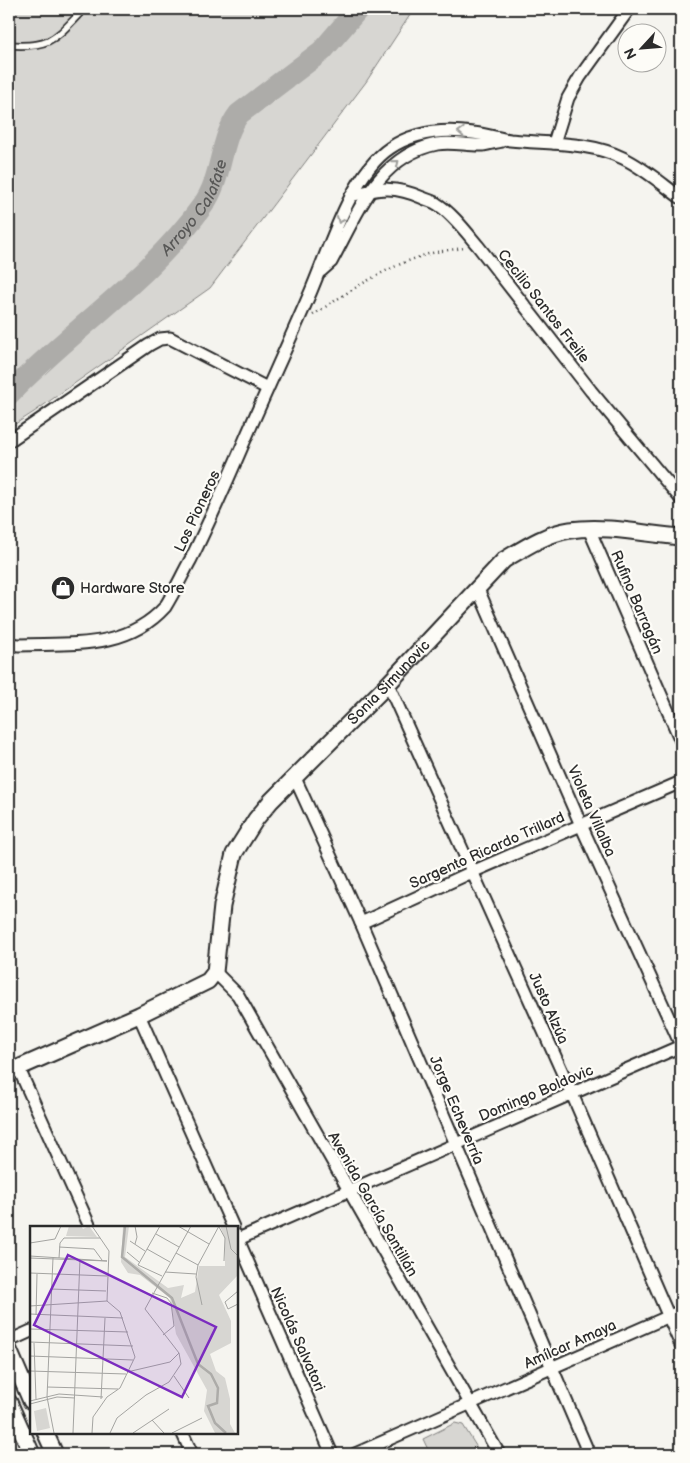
<svg xmlns="http://www.w3.org/2000/svg" width="690" height="1463" font-family="'Balsamiq Sans',sans-serif">
	<rect width="100%" height="100%" fill="#f5f4ef"/>
	<filter id="ink" filterUnits="userSpaceOnUse"><feTurbulence type="fractalNoise" baseFrequency=".02" numOctaves="2"/><feDisplacementMap in="SourceGraphic" scale="10" xChannelSelector="R" yChannelSelector="G"/><feConvolveMatrix kernelMatrix="1 2 1 2 8 2 1 2 1" color-interpolation-filters="sRGB"/></filter>
	<g filter="url(#ink)">
		<g fill="#d7d6d2" stroke="#81807e">
			<polygon points="9,9 414,9 366,82 210,288 34,412 9,428"/>
			<polygon points="455,1423 463,1425 481,1454 430,1454 423,1439"/>
		</g>
		<g fill="none" stroke-linecap="round" stroke-linejoin="round">
			<path stroke="#adaca9" stroke-width="22" id="s1" d="M9,394C72,329 150,279 203,205C223,178 219,140 239,114L322,51L358,9"/>
			<g stroke="#2b2b2b" stroke-width="9">
				<path id="service" d="M9,45C53,48 55,38 84,9"/>
			</g>
			<g stroke="#2b2b2b" stroke-width="15">
				<g id="minor">
					<polyline points="554,143 568,98 580,77 629,9"/>
					<path d="M351,196C379,187 396,186 423,198C427,200 433,201 437,204C451,212 467,233 478,246L591,391L681,499"/>
					<path d="M321,271L331,262C357,215 377,156 437,144C452,141 468,146 483,145C490,144 496,142 502,141"/>
					<polyline points="9,441 149,345 160,339 170,338 267,388"/>
					<polyline points="589,529 681,741"/>
					<polyline points="477,587 581,825 681,1045"/>
					<path d="M9,644L19,645C72,643 126,650 165,607C175,591 182,575 191,559C211,519 229,477 247,435C268,387 290,340 311,291C329,249 351,174 390,148C414,132 444,129 473,133C485,134 497,138 510,140C547,144 588,141 623,158C644,168 662,184 681,198"/>
					<polyline points="388,684 572,1094 681,1345"/>
					<polyline points="295,778 361,923 589,1454"/>
					<polyline points="361,923 472,872 681,782"/>
					<polyline points="215,972 238,995 499,1454"/>
					<polyline points="139,1015 233,1227"/>
					<polyline points="18,1067 90,1227"/>
					<polyline points="236,1235 332,1454"/>
					<polyline points="236,1240 681,1046"/>
					<polyline points="9,1341 31,1331"/>
					<polyline points="182,1432 192,1454"/>
					<polyline points="355,1454 681,1311"/>
				</g>
			</g>
			<g stroke="#2b2b2b" stroke-width="19">
				<g id="tertiary">
					<path id="s2" d="M9,1072L139,1015L208,981L215,972L222,906L234,854L256,819L271,801L388,684L504,560C524,548 547,533 570,530C607,525 645,534 681,537"/>
					<polyline points="9,1350 31,1401"/>
					<polyline points="9,1402 32,1454"/>
					<polyline points="45,1432 55,1454"/>
				</g>
			</g>
			<path stroke="#2b2b2b" stroke-width="2.5" stroke-dasharray="1 4" stroke-linecap="butt" d="M313,315C348,292 382,269 422,256C435,251 451,250 464,248"/>
			<use href="#service" stroke="#fdfcf7" stroke-width="5.5"/>
			<use href="#minor" stroke="#fdfcf7" stroke-width="11"/>
			<use href="#tertiary" stroke="#fdfcf7" stroke-width="15"/>
		</g>
		<defs><path id="oneway-chevron" d="M-2-3.5L2.5 0L-2 3.5" fill="none" stroke-width="1.6" stroke-linecap="round" stroke-linejoin="round" transform="scale(1.25)"/></defs>
		<g stroke="#9e9e9b">
			<use href="#oneway-chevron" transform="translate(461 132) rotate(-177)"/>
			<use href="#oneway-chevron" transform="translate(396 163) rotate(-39)"/>
			<use href="#oneway-chevron" transform="translate(340 220) rotate(114)"/>
		</g>
	</g>
	<defs>
		<g id="shop-disc" transform="scale(1.25)"><circle r="9.5" fill="#2b2b2b" stroke="#fdfcf7"/><path d="M-5-2.5h2.3a2.7 3.5 0 0 1 5.4 0H5L5.5 6h-11ZM-1.5-2.5h3a1.5 2.3 0 0 0-3 0Z" fill="#fff"/></g>
	</defs>
	<g fill-rule="evenodd">
		<use href="#shop-disc" x="63" y="588"/>
	</g>
	<g text-anchor="middle" stroke-width="4.5" stroke-linejoin="round" paint-order="stroke">
		<g font-size="15" fill="#2b2b2b" stroke="#fdfcf7">
			<text transform="translate(544 306) rotate(52)" y="5">Cecilio Santos Freile</text>
			<text transform="translate(197 511) rotate(-65)" y="5">Los Pioneros</text>
			<text transform="translate(637 602) rotate(67)" y="5">Rufino Barragán</text>
			<text dy="5" stroke="none"><textPath href="#s2" startOffset="582">Sonia Simunovic</textPath></text>
			<text transform="translate(592 811) rotate(66)" y="5">Violeta Villalba</text>
			<text transform="translate(487 850) rotate(-24)" y="5">Sargento Ricardo Trillard</text>
			<text transform="translate(549 1008) rotate(66)" y="5">Justo Alzúa</text>
			<text transform="translate(536 1093) rotate(-23)" y="5">Domingo Boldovic</text>
			<text transform="translate(457 1110) rotate(67)" y="5">Jorge Echeverría</text>
			<text transform="translate(373 1204) rotate(60)" y="5">Avenida García Santillán</text>
			<text transform="translate(298 1339) rotate(66)" y="5">Nicolás Salvatori</text>
			<text transform="translate(570 1344) rotate(-24)" y="5">Amílcar Amaya</text>
		</g>
		<g font-size="15" fill="#2b2b2b" stroke="#fdfcf7" text-anchor="start">
			<text x="80" y="593">Hardware Store</text>
		</g>
		<g font-size="16" font-style="italic" fill="#585857" stroke="#fdfcf7">
			<text dy="6" stroke="none"><textPath href="#s1" startOffset="265">Arroyo Calafate</textPath></text>
		</g>
	</g>
	<g transform="translate(30 1226)">
		<rect width="208" height="208" fill="#f5f4ef"/>
		<path d="M39,0H51L53,3L59,0L67,11L36,10ZM93,0H99L95,31L138,62L154,59L151,72L165,66L169,40H195V13L190,0H207V50L189,69L201,95V117L180,128L186,145L195,152L200,173V198L205,207H185L174,185L177,164L146,108L140,72L110,49L98,47L91,36ZM16,182L20,202L7,205L4,185Z" fill="#d7d6d2"/>
		<path fill="none" stroke="#adaca9" stroke-width="2.5" d="M95,0L92,31L142,72L168,138L181,148L188,162L187,177L178,180L185,197L196,207"/>
		<path fill="none" stroke="#a4a4a1" stroke-width="1" d="M62,0L79,25L77,75M130,0L108,39L132,50M148,0L179,18M196,0L201,23L208,30M189,1L195,12L194,35M126,8L149,21M100,15L115,25M0,17L25,13L31,0M105,18L107,11L105,0M29,21L64,23L72,34M117,23L140,36M97,26L109,36M146,27L168,39M0,30L77,35M0,32L77,35M23,32L17,171L24,207M29,32L30,17L34,12H70M135,46L166,48M0,47L77,50M21,63L76,65M208,65L195,76L198,83L208,78M122,67L137,72L141,77L144,100L133,109M172,79L166,51L168,39L189,0M0,80L77,75M0,88L93,92M6,89L7,48M0,103L98,106M0,116L103,120M4,117L6,173M0,130L103,134M0,145L96,148M97,146L140,136L149,127M144,150L159,172M17,161L88,163M71,173L75,92M0,175L29,168L73,171M0,178L27,171L45,172M122,194L134,207M43,207L50,33M62,207L63,191L77,171L90,162L105,131L90,86L77,75M80,207L87,192L116,169L139,156L151,138L149,127L115,83L161,0M103,207L139,183M142,207L172,192"/>
		<path fill="#7b2cbf" fill-opacity="0.15" stroke="#7b2cbf" stroke-width="2.5" d="M38,29L186,101L152,171L4,99Z"/>
		<rect width="208" height="208" fill="none" stroke="#2b2b2b" stroke-width="2.5"/>
	</g>
	<rect width="690" height="1463" fill="none" stroke="#fdfcf7" stroke-width="30"/>
	<rect x="15" y="15" width="660" height="1433" fill="none" stroke="#2b2b2b" stroke-width="2" filter="url(#ink)"/>
	<g transform="translate(642 48) rotate(244)"><circle r="24" fill="#fdfcf7" stroke="#a9a8a5"/>
	<path d="M0-4L9 19L0 12L-9 19Z" fill="#2b2b2b"/>
	<text y="-8" font-size="14" font-weight="bold" text-anchor="middle" fill="#2b2b2b">N</text>
	</g>
</svg>
